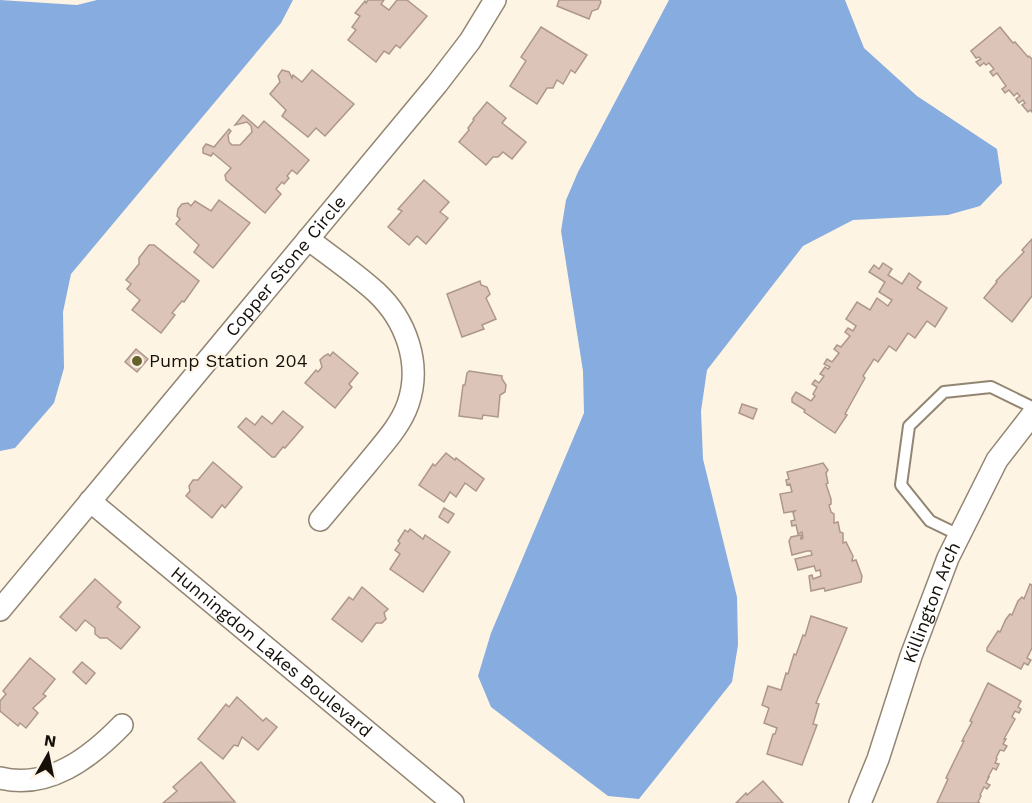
<svg xmlns="http://www.w3.org/2000/svg" width="1032" height="803" font-family="'Work Sans',sans-serif">
	<rect width="100%" height="100%" fill="#fef4e3"/>
	<g fill="#87acdf">
		<polygon points="0,0 77,5 97,0 293,0 281,23 71,274 63,312 64,368 54,403 15,448 0,451"/>
		<polygon points="669,0 845,0 864,48 917,96 997,149 1002,183 980,206 948,215 853,220 803,246 707,370 701,411 703,459 737,597 738,645 732,682 639,799 608,796 491,707 478,676 491,633 584,413 583,371 561,231 566,200 578,172"/>
	</g>
	<g fill="#dcc4b8" stroke="#ad978c" stroke-width="1.5">
		<polygon points="368,0 384,0 381,4 389,10 397,0 407,0 427,16 400,48 396,45 389,54 384,51 376,62 348,40 356,30 352,27 360,16 355,13 365,1 366,3"/>
		<polygon points="559,0 600,0 601,2 598,9 592,11 589,19 557,6"/>
		<polygon points="541,27 587,55 575,73 571,70 563,84 557,80 553,88 547,88 537,104 510,86 526,61 521,57"/>
		<polygon points="1000,27 1013,43 1015,42 1028,57 1029,56 1032,59 1032,112 1030,110 1028,112 1022,105 1025,103 1023,100 1019,103 1016,99 1020,96 1017,93 1014,96 1009,90 1005,93 1002,89 1006,86 997,73 993,76 990,72 994,69 989,63 986,65 984,63 980,66 976,62 981,59 979,57 976,58 971,51"/>
		<polygon points="282,70 289,72 292,78 293,75 302,82 312,70 354,104 325,136 316,128 308,137 282,116 286,110 270,94 280,82 278,76"/>
		<polygon points="487,102 506,118 502,123 526,142 512,159 503,152 498,157 493,157 486,165 459,142 469,130 468,128 474,120 473,119"/>
		<polygon points="243,115 258,128 264,121 309,160 297,174 292,170 287,176 289,178 284,184 282,182 276,189 281,194 265,213 226,180 225,175 231,168 213,153 211,156 203,153 203,148 206,144 214,147 229,129 231,131 228,135 229,142 232,145 240,145 252,132 251,126 247,122 235,125"/>
		<polygon points="424,180 449,202 440,212 448,218 426,244 417,236 409,245 388,227 402,211 398,209"/>
		<polygon points="219,200 250,223 213,268 194,252 199,245 176,224 180,219 177,216 178,209 182,204 188,203 191,206 195,201 211,211"/>
		<polygon points="1032,239 1032,296 1012,322 984,298 997,282 996,281 1024,252 1022,250"/>
		<polygon points="149,245 154,245 199,281 184,302 182,301 172,313 175,315 161,333 132,310 140,300 127,289 131,284 126,280 139,264 139,258"/>
		<polygon points="883,263 892,269 888,275 902,284 909,273 921,282 917,288 947,308 935,327 927,321 915,338 908,333 896,351 889,346 878,362 874,359 863,376 865,378 845,414 847,415 835,433 804,412 805,410 792,402 792,398 796,392 811,401 815,396 813,394 817,387 812,384 815,380 819,383 824,376 820,374 825,367 828,369 830,367 824,364 827,359 832,362 839,353 834,349 837,345 841,347 850,336 845,332 848,328 853,331 856,326 846,319 857,302 870,310 877,298 888,306 892,300 879,292 885,282 869,272 874,265 879,269"/>
		<polygon points="480,281 481,285 487,287 490,294 486,298 496,319 482,325 484,329 462,337 447,294"/>
		<polygon points="136,349 148,359 137,372 125,362"/>
		<polygon points="333,352 358,373 349,384 352,387 335,408 305,383 316,370 318,372 322,367 320,360 324,356 328,354 330,356"/>
		<polygon points="469,371 502,376 502,379 506,385 505,392 500,395 498,417 483,415 482,419 459,416 463,385 465,385 467,373"/>
		<polygon points="742,404 757,409 753,419 739,413"/>
		<polygon points="283,411 303,427 285,448 283,447 275,457 272,457 238,427 246,418 255,425 262,416 272,424"/>
		<polygon points="446,453 455,460 456,458 484,479 476,491 465,483 456,497 450,492 444,502 419,485 433,464 435,466"/>
		<polygon points="213,462 242,487 225,508 222,505 212,518 186,496 190,491 189,486 193,480 198,480"/>
		<polygon points="823,463 828,470 826,473 828,483 826,484 831,499 831,504 829,505 831,512 834,514 834,523 838,522 840,532 843,533 843,543 846,542 853,556 852,561 856,560 862,576 861,582 825,591 824,588 811,591 809,576 812,575 813,579 821,576 820,570 816,571 814,566 798,570 795,559 812,555 811,551 807,551 792,555 789,541 791,537 801,535 801,539 803,538 802,532 798,534 796,525 792,526 791,521 795,520 793,513 795,511 784,513 780,494 792,492 790,484 787,485 786,480 789,479 787,472"/>
		<polygon points="444,508 454,514 448,523 439,517"/>
		<polygon points="410,529 423,539 425,535 450,552 423,592 390,569 400,554 395,550 400,543 398,541 405,530 408,532"/>
		<polygon points="95,579 121,602 117,607 140,627 121,649 107,638 100,638 95,634 95,628 85,620 76,631 60,617"/>
		<polygon points="1030,584 1032,585 1032,648 1027,658 1031,660 1028,665 1024,663 1021,669 987,651 987,648 998,631 1000,632 1006,619 1010,614 1012,615 1018,601 1022,597 1024,599"/>
		<polygon points="362,587 388,609 384,613 386,619 382,623 376,623 362,642 332,619 349,597 353,600"/>
		<polygon points="811,616 847,628 816,703 819,704 813,724 817,725 802,765 767,754 773,734 775,734 777,728 764,723 769,708 762,705 768,686 781,690 786,673 788,674 794,654 796,655 803,635 805,636"/>
		<polygon points="30,658 55,679 43,694 46,696 33,708 38,713 26,728 20,723 18,726 0,711 0,701 6,694 3,691"/>
		<polygon points="82,662 95,673 86,684 73,672"/>
		<polygon points="988,683 1021,701 1018,707 1021,709 1019,713 1015,711 1012,717 1015,719 1004,739 1006,739 1003,744 1007,746 1004,751 1000,750 996,758 997,759 995,763 999,764 996,770 993,768 988,777 989,777 986,783 990,785 987,789 984,787 980,795 981,796 978,802 980,803 937,803 948,779 946,778 964,741 962,741 972,722 970,721"/>
		<polygon points="237,697 263,721 266,718 277,727 258,750 242,737 238,746 234,745 223,759 198,739 226,704 229,707"/>
		<polygon points="201,762 235,802 163,803 177,791 173,787"/>
		<polygon points="763,781 783,803 736,803 746,793 747,795"/>
	</g>
	<g fill="none" stroke-linecap="round" stroke-linejoin="round">
		<g stroke="#928673" stroke-width="14">
			<polyline id="service" points="959,535 930,521 901,485 909,426 944,392 991,387 1032,407"/>
		</g>
		<g stroke="#928673" stroke-width="24">
			<g id="minor">
				<path d="M308,239C330,256 355,273 376,292C406,320 422,364 408,404C400,427 382,445 367,464C352,482 336,501 320,520"/>
				<path id="s1" d="M90,501L453,803"/>
				<path id="s2" d="M0,610L437,84L470,41L495,0"/>
				<path d="M0,778C48,790 90,758 122,725"/>
				<path id="s3" d="M860,803L878,759L911,656L948,558L997,460L1032,415"/>
			</g>
		</g>
		<use href="#service" stroke="#fff" stroke-width="10"/>
		<use href="#minor" stroke="#fff" stroke-width="21"/>
	</g>
	<circle fill="#67612e" stroke="#fef4e3" stroke-width="2" cx="137" cy="361" r="6"/>
	<g text-anchor="middle" stroke-width="4.5" stroke-linejoin="round" paint-order="stroke">
		<g font-size="18" fill="#15110a" stroke="#fef4e3">
			<text dy="6" stroke="none"><textPath href="#s2" startOffset="447">Copper Stone Circle</textPath></text>
			<text dy="6" stroke="none"><textPath href="#s3" startOffset="213">Killington Arch</textPath></text>
			<text dy="6" stroke="none"><textPath href="#s1" startOffset="236">Hunningdon Lakes Boulevard</textPath></text>
		</g>
		<g font-size="18" fill="#15110a" stroke="#fef4e3" text-anchor="start">
			<text x="149" y="367">Pump Station 204</text>
		</g>
	</g>
	<g transform="translate(48 755) rotate(9)" stroke="#fef4e3" stroke-width="4.5" paint-order="stroke">
	<path d="M0-4.5L10 22L0 15L-10 22Z" fill="#15110a"/>
	<text y="-9" font-size="16" font-weight="bold" text-anchor="middle" fill="#15110a">N</text>
	</g>
</svg>
